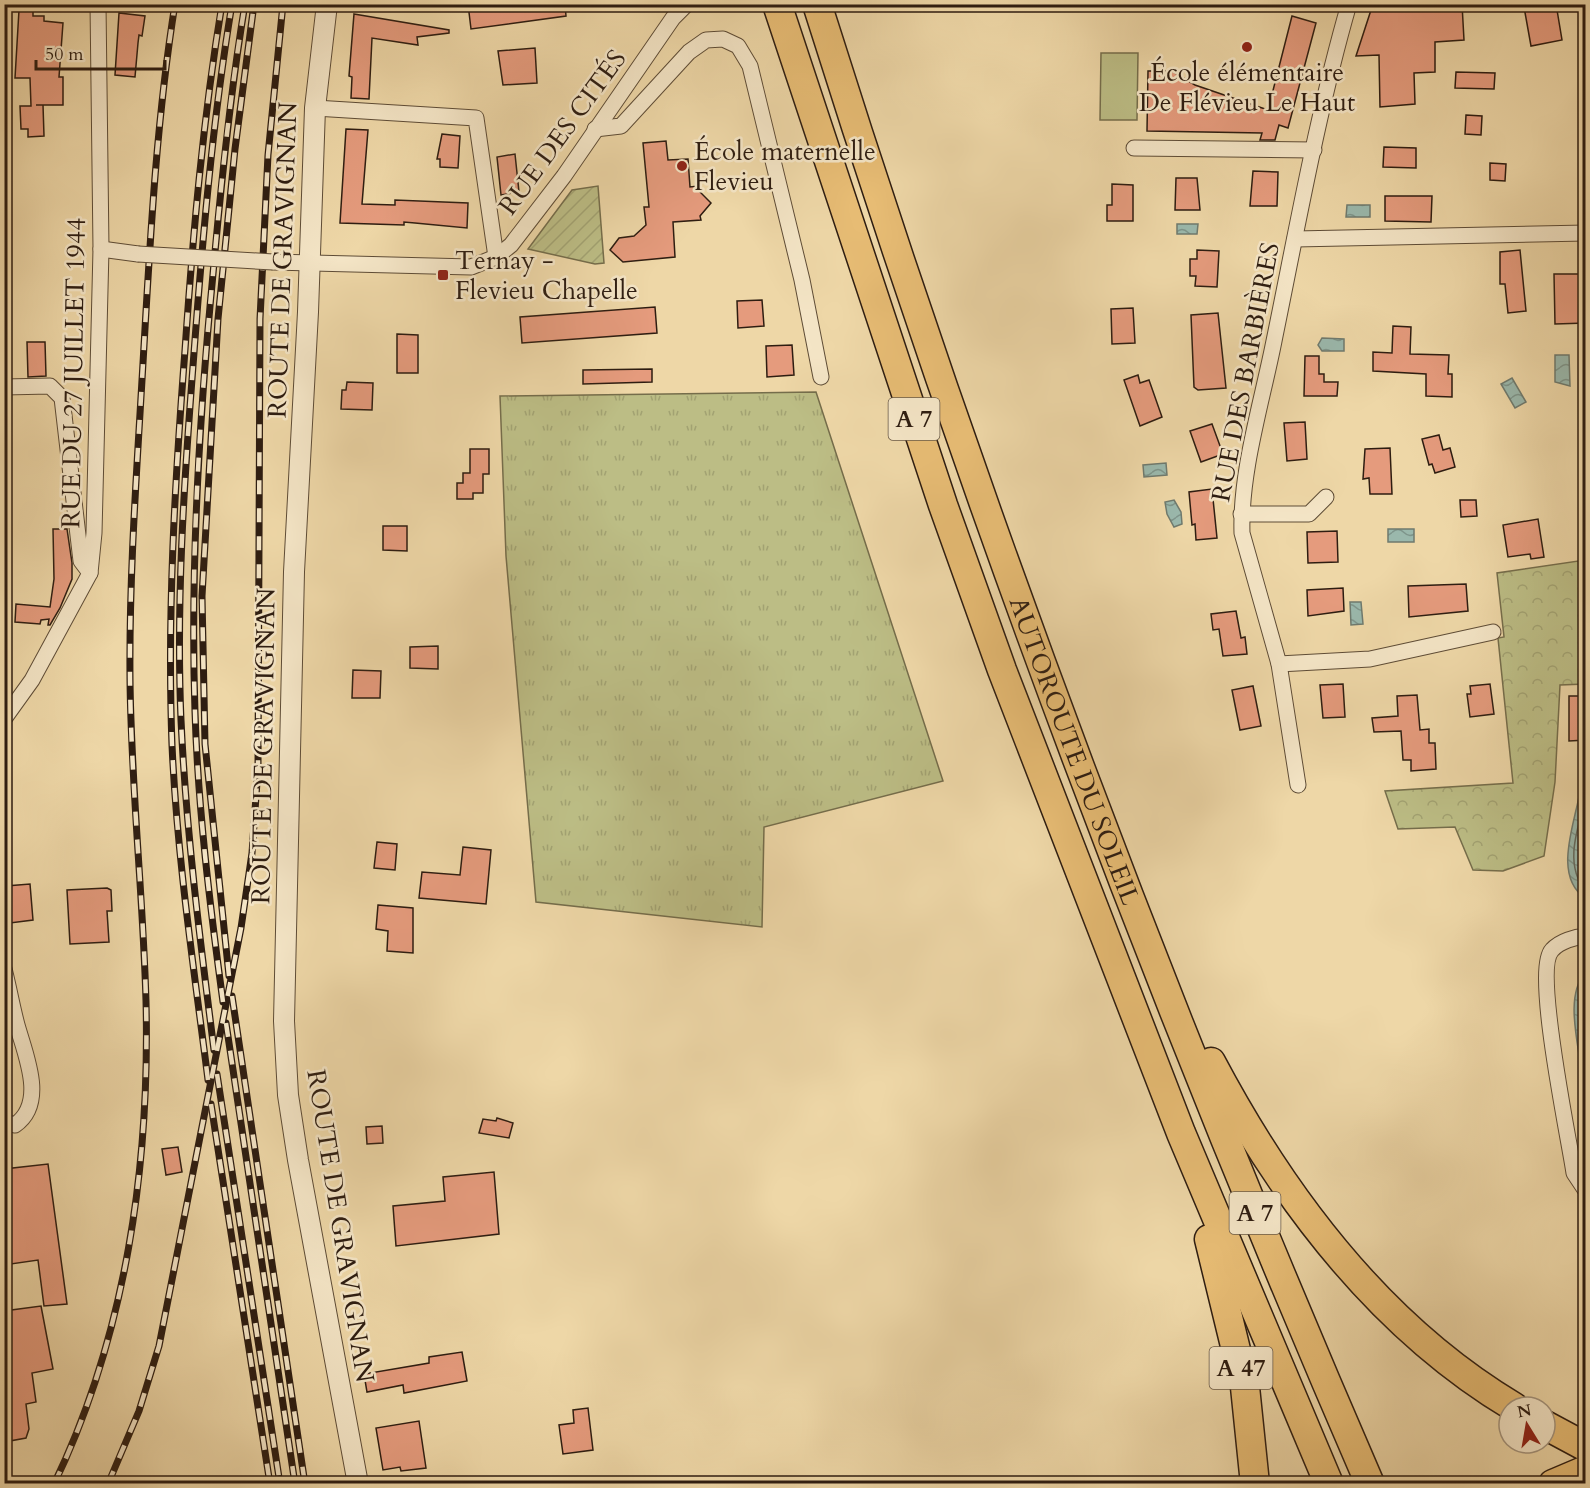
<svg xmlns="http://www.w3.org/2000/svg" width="1590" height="1488" font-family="Cardo,serif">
	<defs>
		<pattern id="grass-tufts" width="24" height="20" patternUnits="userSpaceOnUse" patternTransform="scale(1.5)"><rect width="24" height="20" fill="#bcbd85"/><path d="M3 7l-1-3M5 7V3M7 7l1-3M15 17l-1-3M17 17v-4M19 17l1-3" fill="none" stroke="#a2a272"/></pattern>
		<pattern id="forest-crowns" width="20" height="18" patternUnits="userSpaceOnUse" patternTransform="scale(1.5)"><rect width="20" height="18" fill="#bcbd85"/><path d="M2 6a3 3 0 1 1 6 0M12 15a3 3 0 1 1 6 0" fill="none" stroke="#a2a272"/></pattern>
		<pattern id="garden-furrows" width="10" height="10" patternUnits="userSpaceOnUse" patternTransform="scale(1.5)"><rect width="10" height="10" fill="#bcbd85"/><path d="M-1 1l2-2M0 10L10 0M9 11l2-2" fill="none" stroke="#a2a272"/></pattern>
		<pattern id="water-waves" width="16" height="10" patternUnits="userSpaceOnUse" patternTransform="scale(1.5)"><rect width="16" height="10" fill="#9ab8ac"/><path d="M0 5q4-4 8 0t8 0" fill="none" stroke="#7e958b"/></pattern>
	</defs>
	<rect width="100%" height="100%" fill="#eed7a7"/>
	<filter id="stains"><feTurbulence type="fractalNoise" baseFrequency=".00333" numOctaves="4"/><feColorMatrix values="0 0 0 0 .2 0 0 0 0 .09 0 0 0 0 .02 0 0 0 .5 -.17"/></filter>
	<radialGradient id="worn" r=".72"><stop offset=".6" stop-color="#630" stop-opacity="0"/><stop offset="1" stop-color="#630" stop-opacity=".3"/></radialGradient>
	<polygon fill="url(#grass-tufts)" stroke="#756d4b" stroke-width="1.5" points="816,392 943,781 764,827 762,927 536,902 506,556 500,396"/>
	<polygon fill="url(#forest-crowns)" stroke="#756d4b" stroke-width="1.5" points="1585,560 1585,684 1560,685 1555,782 1544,856 1503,871 1473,870 1455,827 1398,829 1385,791 1513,783 1498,638 1504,637 1497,573"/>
	<polygon fill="#bcbd85" stroke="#756d4b" stroke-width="1.5" points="1101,53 1138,53 1137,120 1100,120"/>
	<polygon fill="url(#garden-furrows)" stroke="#756d4b" stroke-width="1.5" points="598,186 604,263 595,264 528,249 572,190"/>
	<g fill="url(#water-waves)" stroke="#6f7a6e" stroke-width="1.5">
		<polygon points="1347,205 1370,205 1370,217 1346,217"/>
		<polygon points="1177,224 1198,224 1197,234 1177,234"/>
		<polygon points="1322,338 1344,339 1344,351 1322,351 1318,345"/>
		<polygon points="1555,355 1569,355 1570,386 1555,382"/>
		<polygon points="1512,378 1526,402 1515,408 1501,384"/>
		<polygon points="1166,463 1167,475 1144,477 1143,465"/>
		<polygon points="1174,500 1181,512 1182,524 1174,527 1167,514 1165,502"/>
		<rect x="1388" y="529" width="26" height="13"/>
		<polygon points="1350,602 1361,602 1363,624 1351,625"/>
		<path d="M1585,778V898C1557,879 1570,837 1576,810C1579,799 1580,787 1585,778Z"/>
		<path d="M1585,973L1586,1068L1581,1069C1578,1041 1565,996 1585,973Z"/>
	</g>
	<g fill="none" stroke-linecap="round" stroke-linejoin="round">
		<g stroke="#646a5e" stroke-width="1.5">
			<path d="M1586,798C1578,827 1563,865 1586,891"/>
			<polyline points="1586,982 1581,1007 1586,1052"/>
		</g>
	</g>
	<g fill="#e59b7d" stroke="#2e1d11" stroke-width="1.5">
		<polygon points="468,4 565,4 566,16 471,29"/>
		<polygon points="1402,4 1462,4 1464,40 1435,42 1435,72 1414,73 1415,104 1380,107 1379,55 1356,56 1372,7"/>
		<polygon points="1541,4 1556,4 1562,40 1531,46 1524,7"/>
		<polygon points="19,10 33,11 33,16 44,16 44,21 63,23 59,77 63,77 63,105 36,105 43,105 44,136 28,137 28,129 21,129 20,106 31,106 30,78 15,78"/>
		<polygon points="119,13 145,16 142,36 139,35 138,43 135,77 115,75"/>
		<polygon points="354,14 449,30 449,33 417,37 418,45 372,38 369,99 351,98 352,77 349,76"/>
		<polygon points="1292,16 1316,23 1288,128 1279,125 1275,140 1260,140 1262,133 1147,131 1148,71 1172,71 1195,85 1268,110"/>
		<polygon points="535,48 537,83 503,85 498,51"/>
		<polygon points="1456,72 1495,73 1494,89 1455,88"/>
		<polygon points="1466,115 1482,116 1481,135 1465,134"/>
		<polygon points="346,129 368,130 362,204 395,205 395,200 468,203 467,228 415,223 404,222 404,225 340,223"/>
		<polygon points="442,134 460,136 458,168 440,167 440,159 437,159"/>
		<polygon points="666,141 668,160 688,159 690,187 698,186 699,191 711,203 700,216 701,220 673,222 675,257 623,262 610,250 619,238 634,236 646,225 644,207 649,207 643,143"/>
		<polygon points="1384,147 1416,148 1416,168 1383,167"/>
		<polygon points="515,154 519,192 501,195 497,157"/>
		<polygon points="1490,163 1506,164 1505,181 1490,180"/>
		<polygon points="1253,171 1278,172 1277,206 1250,206"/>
		<polygon points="1176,178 1197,178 1200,210 1175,210"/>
		<polygon points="1112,184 1133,185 1133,221 1107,221 1107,205 1112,205"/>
		<polygon points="1385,196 1432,196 1431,222 1385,221"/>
		<polygon points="1197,250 1219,251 1217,287 1195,286 1196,276 1190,276 1190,259 1197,259"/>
		<polygon points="1520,250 1526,311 1508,313 1505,284 1500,284 1500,252"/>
		<polygon points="1554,274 1586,274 1586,323 1555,324"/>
		<polygon points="762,300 764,326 738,328 737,301"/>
		<polygon points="655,307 657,333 522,343 520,317"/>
		<polygon points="1133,308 1135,343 1112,344 1111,309"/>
		<polygon points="1218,313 1226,388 1198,390 1194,387 1191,315"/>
		<polygon points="1393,326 1411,327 1410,354 1449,355 1448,374 1452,374 1452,397 1426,396 1426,374 1373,371 1373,352 1392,353"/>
		<polygon points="397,334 418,335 418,373 397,373"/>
		<polygon points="27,342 45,342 46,376 28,377"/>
		<polygon points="792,345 794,375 767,377 766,346"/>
		<polygon points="1305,356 1319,356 1319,374 1324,374 1324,382 1338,382 1337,396 1304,396"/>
		<polygon points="652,369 652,382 583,384 583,370"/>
		<polygon points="1138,375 1140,383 1149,380 1162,417 1140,426 1124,380"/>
		<polygon points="347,382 373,383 372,410 341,409 342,390 346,390"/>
		<polygon points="1305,422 1307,459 1287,461 1284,423"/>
		<polygon points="1212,424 1223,454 1201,462 1190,431"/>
		<polygon points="1439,435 1443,450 1450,448 1455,467 1435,473 1432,464 1429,465 1422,439"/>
		<polygon points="1390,448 1392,494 1370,494 1369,478 1363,479 1365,449"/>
		<polygon points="470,449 489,449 489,474 483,474 483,493 473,493 473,499 457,499 457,483 463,483 463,473 470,473"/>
		<polygon points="1212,489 1217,538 1196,540 1195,524 1192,525 1189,492"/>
		<polygon points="1460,500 1476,500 1477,516 1461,517"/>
		<polygon points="1538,519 1544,557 1531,559 1530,554 1508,557 1503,525"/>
		<polygon points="383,526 407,526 407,551 383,550"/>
		<polygon points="53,529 67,529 72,563 72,579 60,608 50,625 48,625 49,619 41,620 40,624 15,622 16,604 50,607 54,579"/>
		<polygon points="1337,531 1338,562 1308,563 1307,532"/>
		<polygon points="1466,584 1468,611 1409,617 1408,586"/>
		<polygon points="1343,588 1344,611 1308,616 1307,590"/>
		<polygon points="1236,611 1241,638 1245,637 1247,654 1223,656 1219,629 1213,630 1211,614"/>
		<polygon points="438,646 438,669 410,668 410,647"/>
		<polygon points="353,670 381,671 380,698 352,698"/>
		<polygon points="1343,684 1345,717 1323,718 1320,685"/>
		<polygon points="1490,684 1494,714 1470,717 1467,694 1471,694 1470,686"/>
		<polygon points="1253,686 1261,726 1240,730 1232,690"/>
		<polygon points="1417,695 1420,730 1429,729 1429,743 1435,743 1436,769 1411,771 1411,760 1403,760 1401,731 1374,732 1372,718 1398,716 1397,696"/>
		<polygon points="1569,696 1586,696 1586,740 1569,741"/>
		<polygon points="377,842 397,844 395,870 374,868"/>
		<polygon points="463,847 491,850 486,904 419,898 422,872 460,875"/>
		<polygon points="30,884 33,920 10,923 6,886"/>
		<polygon points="107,888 111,890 112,911 107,911 109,942 70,944 67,890"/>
		<polygon points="378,905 413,908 413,953 387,951 388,931 376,929"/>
		<polygon points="497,1118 513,1123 509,1138 479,1133 483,1119 496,1121"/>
		<polygon points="382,1126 383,1143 367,1144 366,1127"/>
		<polygon points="178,1147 182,1172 166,1175 162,1149"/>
		<polygon points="48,1164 67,1304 44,1306 38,1260 4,1265 4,1169"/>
		<polygon points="494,1172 499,1234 396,1246 393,1206 445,1201 443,1177"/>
		<polygon points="41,1306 53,1369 32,1373 36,1402 26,1404 29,1429 26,1438 4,1442 4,1311"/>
		<polygon points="462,1352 467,1381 404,1393 403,1385 367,1392 364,1374 429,1363 429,1357"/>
		<polygon points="588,1408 593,1450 563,1454 559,1425 574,1423 573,1410"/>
		<polygon points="419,1421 426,1468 401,1471 400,1467 383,1470 376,1428"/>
	</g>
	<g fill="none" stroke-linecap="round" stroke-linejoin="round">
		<g stroke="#5e4c36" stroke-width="17">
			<g id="minor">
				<polyline points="315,108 476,118 496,257"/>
				<polyline points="595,129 621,126 689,52 706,40 723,39 738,46 750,66 802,280 821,377"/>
				<polyline points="1134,148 1314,150"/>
				<polyline points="1295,239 1586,233"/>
				<polyline points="101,249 138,254"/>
				<polyline points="273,262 471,267 496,257 511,245 564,176 673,18 687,4"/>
				<polyline points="4,387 50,386 62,398 81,561 90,573"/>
				<polyline points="1241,514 1309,514 1326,497"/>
				<polyline points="1279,664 1370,659 1493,632"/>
				<polyline points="4,719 32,680 90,573 94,533 101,249 98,4"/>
				<path d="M1298,785L1279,664L1242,533C1240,472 1262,402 1274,341C1297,229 1317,115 1349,4"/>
				<path d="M1586,936C1575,937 1560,941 1552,950C1533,970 1569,1138 1574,1173L1586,1191"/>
				<path d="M4,969C9,988 12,1006 17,1025C25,1054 47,1103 15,1125L4,1122"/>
			</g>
		</g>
		<g stroke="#5e4c36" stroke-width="22">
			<polyline id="tertiary" points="327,4 315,108 308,312 294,572 284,1021 288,1095 298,1160 358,1484"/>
		</g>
		<g stroke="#2e1d11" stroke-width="31">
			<g id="motorway">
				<polyline points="777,4 943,505 1002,670 1181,1133 1329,1484"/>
				<path id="s1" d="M817,4C975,507 1160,1000 1370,1484"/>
				<path d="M1211,1062C1283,1198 1380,1327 1514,1407"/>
				<polyline points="1209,1239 1245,1387 1255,1484"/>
				<polyline points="1545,1425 1586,1447"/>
				<polyline points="1553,1484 1586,1470"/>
			</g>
		</g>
		<use href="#minor" stroke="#f4e5c6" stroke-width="15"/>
		<use href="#tertiary" stroke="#f4e5c6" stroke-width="20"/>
		<use href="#motorway" stroke="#e7bc74" stroke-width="28"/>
		<g stroke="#2e1d11" stroke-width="7">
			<g id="rail">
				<polyline points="229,976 205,744 202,596 218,319 235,149 254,4"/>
				<polyline points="232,996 305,1484"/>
				<path d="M223,1002C210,906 198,809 195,712C190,566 199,420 213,274C221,184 230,94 245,4"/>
				<polyline points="226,1023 295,1484"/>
				<path d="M214,1050C200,940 186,830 181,720C176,602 184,484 193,366C202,245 212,124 232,4"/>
				<polyline points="217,1074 280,1484"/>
				<path d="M208,1080C194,969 177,857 172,745C167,613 175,481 185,350C193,234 203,119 222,4"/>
				<polyline points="211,1104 270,1484"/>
				<path d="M54,1484C126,1335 150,1165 146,1001C143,894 131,786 130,679C129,574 137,468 143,363C150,243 156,123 175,4"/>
				<polyline points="108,1484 139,1411 159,1346 241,928 252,853 258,768 260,319 268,155 283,4"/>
			</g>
		</g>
		<use href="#rail" stroke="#f4e5c6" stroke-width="4.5" stroke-dasharray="14" stroke-linecap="butt"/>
		<g stroke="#5e4c36" stroke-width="17" stroke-linecap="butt">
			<polyline id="minor-bridge" points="138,254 273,262"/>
		</g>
		<use href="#minor-bridge" stroke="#f4e5c6" stroke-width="15"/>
	</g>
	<g fill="#8f2418" stroke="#f4e5c6" stroke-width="2">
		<circle cx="1247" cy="47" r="6"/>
		<circle cx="682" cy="166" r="6"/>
		<rect x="437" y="269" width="12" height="12" rx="3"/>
	</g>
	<g text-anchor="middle" stroke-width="5" stroke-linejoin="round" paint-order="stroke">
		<g fill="#f4e5c6" stroke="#695947" stroke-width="1.5">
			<rect x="888.5" y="398" width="51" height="42" rx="4.5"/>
			<rect x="1229.5" y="1192" width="51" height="42" rx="4.5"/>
			<rect x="1209.5" y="1347" width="63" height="42" rx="4.5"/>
		</g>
		<g font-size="24" font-weight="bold" fill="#2e1d11">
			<text x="914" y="427">A 7</text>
			<text x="1255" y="1221">A 7</text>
			<text x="1241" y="1376">A 47</text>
		</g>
		<g font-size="26" fill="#2e1d11" stroke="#f4e5c6" text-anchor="start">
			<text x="1247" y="81" text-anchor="middle">École élémentaire<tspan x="1247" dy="30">De Flévieu Le Haut</tspan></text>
			<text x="694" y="160">École maternelle<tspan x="694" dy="30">Flevieu</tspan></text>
			<text x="455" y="269">Ternay -<tspan x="455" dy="30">Flevieu Chapelle</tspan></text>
		</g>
		<g font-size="26" fill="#2e1d11" stroke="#f4e5c6">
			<text transform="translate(562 132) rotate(-54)" y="9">RUE DES CITÉS</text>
			<text transform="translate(282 260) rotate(-88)" y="9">ROUTE DE GRAVIGNAN</text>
			<text transform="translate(1245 372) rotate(-79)" y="9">RUE DES BARBIÈRES</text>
			<text transform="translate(73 373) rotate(-89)" y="9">RUE DU 27 JUILLET 1944</text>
			<text transform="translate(263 746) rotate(-89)" y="9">ROUTE DE GRAVIGNAN</text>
			<text dy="9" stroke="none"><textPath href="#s1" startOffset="790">AUTOROUTE DU SOLEIL</textPath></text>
			<text transform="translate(341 1226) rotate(81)" y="9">ROUTE DE GRAVIGNAN</text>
		</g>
	</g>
	<rect width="1590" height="1488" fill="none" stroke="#eed7a7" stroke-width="24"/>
	<rect x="6" y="6" width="1578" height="1476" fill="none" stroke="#2e1d11" stroke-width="3"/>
	<rect x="12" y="12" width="1566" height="1464" fill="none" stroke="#2e1d11" stroke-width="1.5"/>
	<g transform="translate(1527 1425) rotate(349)"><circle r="28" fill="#f4e5c6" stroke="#a5957e" stroke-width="1.5"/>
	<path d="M0-4.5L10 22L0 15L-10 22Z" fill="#8f2418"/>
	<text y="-9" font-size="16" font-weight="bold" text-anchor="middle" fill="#2e1d11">N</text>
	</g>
	<path d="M36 60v9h129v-9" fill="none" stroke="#2e1d11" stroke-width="3"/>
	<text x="45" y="60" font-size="18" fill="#2e1d11" stroke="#f4e5c6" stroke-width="4.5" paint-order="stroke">50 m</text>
	<rect width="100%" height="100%" filter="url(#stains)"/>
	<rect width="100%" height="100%" fill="url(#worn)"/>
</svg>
